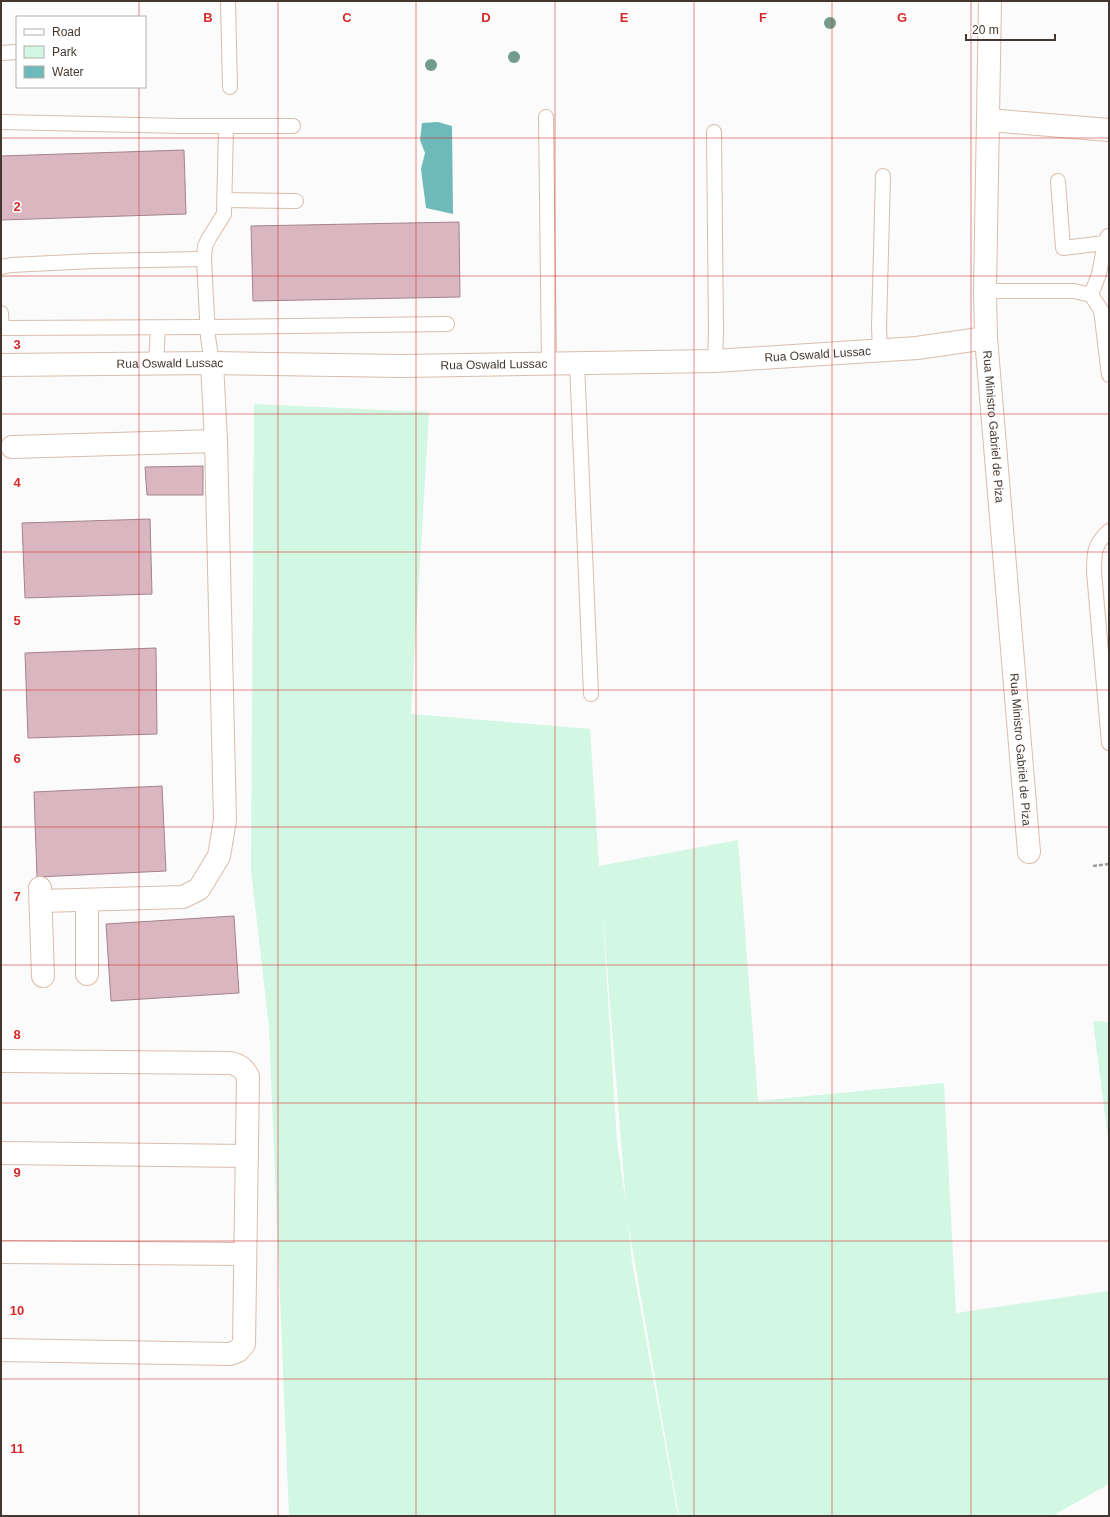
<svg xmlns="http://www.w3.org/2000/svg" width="1110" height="1517" font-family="Arial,sans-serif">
	<rect width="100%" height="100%" fill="#fbfbfb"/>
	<g fill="#d2f7e2" fill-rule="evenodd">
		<path d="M254,404L429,412L411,714L590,729L599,866L738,840L758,1101L944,1083L956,1313L1109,1291V1484L1052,1516H679L628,1223L632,1262L678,1516H289L269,1027L251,870ZM602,903L626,1204L617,1141Z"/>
		<polygon points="1093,1021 1109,1022 1109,1146"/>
	</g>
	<polygon fill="#6eb9b9" points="438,122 452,126 453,214 426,208 421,169 425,153 420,140 422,123"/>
	<g fill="#dab7c0" stroke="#a4828c">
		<polygon points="184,150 186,214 1,220 1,156"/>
		<polygon points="459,222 460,297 253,301 251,226"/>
		<polygon points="203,466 203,495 147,495 145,467"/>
		<polygon points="150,519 152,594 25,598 22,523"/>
		<polygon points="156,648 157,734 28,738 25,653"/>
		<polygon points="162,786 166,871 37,877 34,792"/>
		<polygon points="234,916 239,993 111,1001 106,924"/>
	</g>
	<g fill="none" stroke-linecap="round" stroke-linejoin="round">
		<g stroke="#dabdaa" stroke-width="16">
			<g id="service">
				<polyline points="228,1 230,87"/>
				<polyline points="1,53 17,52"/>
				<polyline points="546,117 549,364"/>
				<polyline points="1,122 183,126 293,126"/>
				<polyline points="714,132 716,331 715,361"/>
				<polyline points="1058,181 1063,248 1105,243"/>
				<polyline points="225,200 296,201"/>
				<polyline points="1,267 11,265 94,261 204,259"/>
				<polyline points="985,291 1074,291 1091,295 1101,310 1109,375"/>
				<polyline points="1091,295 1099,274 1105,243 1108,236"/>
				<polyline points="1,313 2,328"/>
				<polyline points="1,328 208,327 447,324"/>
				<polyline points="880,350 879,327 883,176"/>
				<polyline points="212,363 208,337 204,259 205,246 209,238 224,214 226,127"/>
				<polyline points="577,363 591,694"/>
				<polyline points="156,364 158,328"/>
				<path d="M1109,531C1094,544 1094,553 1094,572L1109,743"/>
			</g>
		</g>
		<g stroke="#dabdaa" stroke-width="24">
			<g id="minor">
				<path id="s1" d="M990,1L985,291L986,338L1029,852"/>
				<polyline points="989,120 1109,130"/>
				<path id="s2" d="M1,365L212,363L402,366L715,361L917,348L986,338"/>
				<polyline points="12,447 216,441"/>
				<polyline points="40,888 43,976"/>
				<polyline points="87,900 87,974"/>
				<polyline points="41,901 183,897 199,889 219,856 225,820 216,441 212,363"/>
				<path d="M1,1061L230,1063C240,1065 243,1068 248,1076L244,1344L238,1351L230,1354L1,1350"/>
				<polyline points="1,1153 247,1156"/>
				<polyline points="1,1252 245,1254"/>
			</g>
		</g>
		<polyline stroke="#a19b97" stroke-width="2.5" stroke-dasharray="4 2" stroke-linecap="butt" points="1093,866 1109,864"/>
		<use href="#service" stroke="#fff" stroke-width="14"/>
		<use href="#minor" stroke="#fff" stroke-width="22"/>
	</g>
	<g fill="#729c8c">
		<circle cx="830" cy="23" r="6"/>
		<circle cx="514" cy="57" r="6"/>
		<circle cx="431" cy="65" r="6"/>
	</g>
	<path fill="none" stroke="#d62828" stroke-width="1" stroke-opacity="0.55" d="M139,1V17M278,1V1516M416,1V1516M555,1V1516M694,1V1516M832,1V1516M971,1V1516M139,87V1516M1,138H1109M1,276H1109M1,414H1109M1,552H1109M1,690H1109M1,827H1109M1,965H1109M1,1103H1109M1,1241H1109M1,1379H1109"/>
	<g text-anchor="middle" stroke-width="3" stroke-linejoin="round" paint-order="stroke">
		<g font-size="12" fill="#43372f" stroke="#fff">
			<text dy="4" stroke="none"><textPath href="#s2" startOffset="817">Rua Oswald Lussac</textPath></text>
			<text dy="4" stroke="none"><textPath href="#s2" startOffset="169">Rua Oswald Lussac</textPath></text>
			<text dy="4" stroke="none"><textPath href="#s2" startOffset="493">Rua Oswald Lussac</textPath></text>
			<text dy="4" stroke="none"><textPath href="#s1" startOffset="426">Rua Ministro Gabriel de Piza</textPath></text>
			<text dy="4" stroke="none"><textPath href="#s1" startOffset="750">Rua Ministro Gabriel de Piza</textPath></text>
		</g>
	</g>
	<g font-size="13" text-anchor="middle" font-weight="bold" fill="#d62828" stroke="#fff" stroke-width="3" stroke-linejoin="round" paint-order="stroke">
		<text x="208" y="22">B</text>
		<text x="347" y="22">C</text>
		<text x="486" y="22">D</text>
		<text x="624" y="22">E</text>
		<text x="763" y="22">F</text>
		<text x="902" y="22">G</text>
		<text x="17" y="211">2</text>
		<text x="17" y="349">3</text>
		<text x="17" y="487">4</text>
		<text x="17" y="625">5</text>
		<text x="17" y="763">6</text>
		<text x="17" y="901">7</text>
		<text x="17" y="1039">8</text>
		<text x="17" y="1177">9</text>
		<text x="17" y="1315">10</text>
		<text x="17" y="1453">11</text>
	</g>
	<rect width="1110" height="1517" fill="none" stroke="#43372f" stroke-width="4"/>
	<rect x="16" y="16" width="130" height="72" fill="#ffffff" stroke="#b4afac"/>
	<rect x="24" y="29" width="20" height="6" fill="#ffffff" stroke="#b4afac"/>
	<text x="52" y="36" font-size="12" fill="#43372f">Road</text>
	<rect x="24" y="46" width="20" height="12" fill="#d2f7e2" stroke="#b4afac"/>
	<text x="52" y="56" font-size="12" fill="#43372f">Park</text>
	<rect x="24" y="66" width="20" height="12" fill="#6eb9b9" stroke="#b4afac"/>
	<text x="52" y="76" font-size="12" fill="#43372f">Water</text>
	<path d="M966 34v6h89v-6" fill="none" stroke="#43372f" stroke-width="2"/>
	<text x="972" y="34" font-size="12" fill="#43372f" stroke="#ffffff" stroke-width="3" paint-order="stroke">20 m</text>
</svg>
